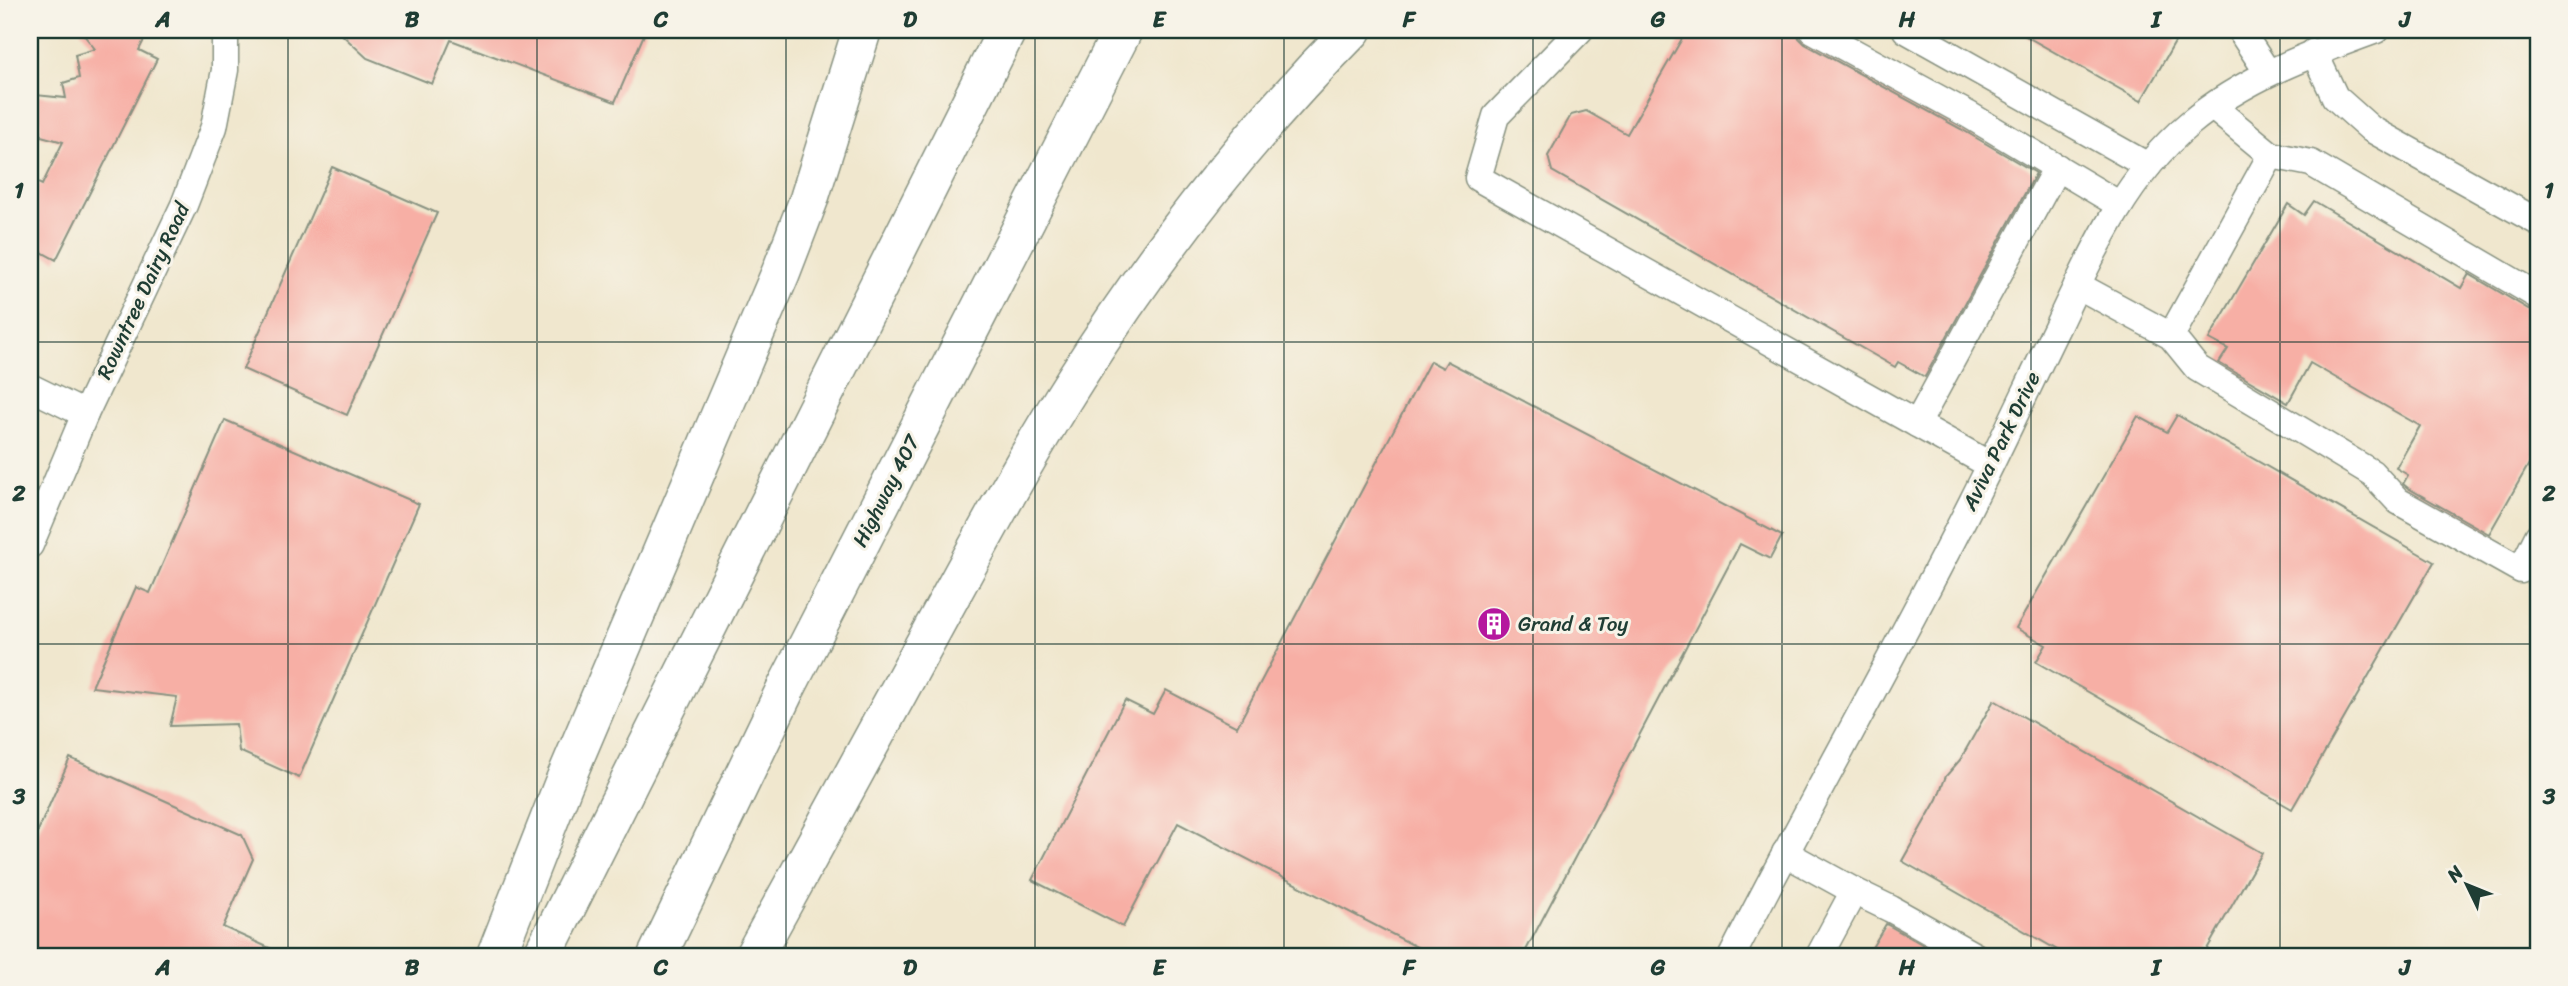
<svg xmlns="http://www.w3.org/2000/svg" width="2568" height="986" font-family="Sriracha,sans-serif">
	<rect width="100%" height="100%" fill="#f7f3e8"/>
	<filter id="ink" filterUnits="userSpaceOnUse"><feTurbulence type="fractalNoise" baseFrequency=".0143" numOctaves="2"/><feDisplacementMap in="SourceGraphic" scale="14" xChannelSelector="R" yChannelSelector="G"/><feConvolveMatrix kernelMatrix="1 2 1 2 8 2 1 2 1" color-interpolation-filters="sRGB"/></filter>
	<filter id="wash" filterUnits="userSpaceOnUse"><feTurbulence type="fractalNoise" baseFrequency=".00686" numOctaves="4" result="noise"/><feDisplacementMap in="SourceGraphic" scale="28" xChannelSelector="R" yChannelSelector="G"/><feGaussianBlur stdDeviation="1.57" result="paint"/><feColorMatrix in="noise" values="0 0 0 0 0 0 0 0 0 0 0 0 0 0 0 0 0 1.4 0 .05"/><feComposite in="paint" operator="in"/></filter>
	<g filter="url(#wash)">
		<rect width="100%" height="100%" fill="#f0e7ce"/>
		<g id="blocks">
			<g fill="#f7afa5">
				<polygon points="80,30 149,30 139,50 157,59 56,260 30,246 30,179 42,185 63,142 41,136 36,95 66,98 63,83 79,78 75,55 95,49"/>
				<polygon points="337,30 646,30 615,102 451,40 432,84 367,58"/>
				<polygon points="1687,30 1797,30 1799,38 1805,44 1961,129 2036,173 1925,377 1898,362 1895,367 1552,171 1548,156 1571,115 1586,111 1627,134"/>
				<polygon points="2015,30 2182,30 2141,101"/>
				<polygon points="332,167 437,213 347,415 243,369"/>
				<polygon points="2314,201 2461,288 2469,274 2530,310 2538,312 2538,448 2489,534 2408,488 2403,484 2408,475 2396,468 2420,426 2310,363 2288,403 2219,363 2228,349 2209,339 2288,204 2304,215"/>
				<polygon points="1430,361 1443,368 1447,361 1782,536 1770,559 1740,544 1523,956 1434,956 1178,823 1123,927 1032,880 1125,700 1153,714 1166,690 1237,727"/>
				<polygon points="2177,415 2434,562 2292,809 2036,662 2046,645 2016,628 2138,416 2167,432"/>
				<polygon points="225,420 419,504 299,778 239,751 236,724 170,726 177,697 92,687 136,587 150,593"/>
				<polygon points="1994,700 2262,853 2203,956 2068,956 1902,861 1937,799 1946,776 1960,760"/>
				<polygon points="70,758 242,835 253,859 223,927 287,956 30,956 30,849"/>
				<polygon points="1886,924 1943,956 1867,956"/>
			</g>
		</g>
	</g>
	<g filter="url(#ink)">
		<use href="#blocks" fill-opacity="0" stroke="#889281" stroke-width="2"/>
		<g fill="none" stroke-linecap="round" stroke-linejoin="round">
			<g stroke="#889281" stroke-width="29">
				<g id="minor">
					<polyline points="1580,30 1496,116 1478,178 1990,465"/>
					<polyline points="1813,30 1969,115 2120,205"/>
					<polyline points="1906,30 2148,166"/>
					<polyline points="2240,30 2268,73"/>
					<polyline points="2314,52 2335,97 2371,129 2538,222"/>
					<polyline points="2271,155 2311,163 2538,296"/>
					<polyline points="2077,285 2171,336 2197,368 2372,473 2398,501 2521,570 2538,536"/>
					<polyline points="2171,336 2271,155 2213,107"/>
					<polyline points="30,387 85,414"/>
					<polyline points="1917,424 2057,167"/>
					<polyline points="30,545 85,414 184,205 214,127 225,70 225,30"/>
					<polyline points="1785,853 1854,891 1819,956"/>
					<polyline points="1854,891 1891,909 1975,956"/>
					<path d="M1732,956C1809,804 1895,655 1972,502C2002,443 2030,382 2059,323C2093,251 2127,176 2189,124C2244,78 2310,54 2376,30"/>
				</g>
			</g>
			<g stroke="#889281" stroke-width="41">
				<g id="highway">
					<polyline points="496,956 563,785 781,272 809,199 862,30"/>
					<polyline points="542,956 1007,30"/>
					<polyline points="657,956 785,690 1123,30"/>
					<path d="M754,956C813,849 871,742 930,634C977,548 1023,461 1076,378C1155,254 1248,135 1352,30"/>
				</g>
			</g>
			<use href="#minor" stroke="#fff" stroke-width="26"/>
			<use href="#highway" stroke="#fff" stroke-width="38"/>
		</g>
	</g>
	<path fill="none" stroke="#1f3d34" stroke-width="2" stroke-opacity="0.55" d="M288,30V956M537,30V956M786,30V956M1035,30V956M1284,30V956M1533,30V956M1782,30V956M2031,30V956M2280,30V956M30,342H2538M30,644H2538"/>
	<defs>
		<g id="building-disc" transform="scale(1.75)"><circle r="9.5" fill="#b5179e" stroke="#f7f3e8"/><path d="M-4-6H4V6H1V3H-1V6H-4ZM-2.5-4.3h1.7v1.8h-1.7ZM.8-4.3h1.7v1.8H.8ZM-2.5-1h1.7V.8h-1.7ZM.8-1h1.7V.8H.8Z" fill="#fff"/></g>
	</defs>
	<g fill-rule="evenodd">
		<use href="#building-disc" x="1494" y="624"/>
	</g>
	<g text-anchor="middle" stroke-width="6" stroke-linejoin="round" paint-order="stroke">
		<g font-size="21" fill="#1f3d34" stroke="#f7f3e8">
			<text transform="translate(143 291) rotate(-65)" y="7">Rowntree Dairy Road</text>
			<text transform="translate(2001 441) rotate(-64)" y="7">Aviva Park Drive</text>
			<text transform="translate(886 491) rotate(-63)" y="7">Highway 407</text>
		</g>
		<g font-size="21" fill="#1f3d34" stroke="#f7f3e8" text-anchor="start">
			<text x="1518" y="631">Grand &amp; Toy</text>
		</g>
	</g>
	<rect width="2568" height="986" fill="none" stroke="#f7f3e8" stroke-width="77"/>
	<g transform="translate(2467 885) rotate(313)" stroke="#f7f3e8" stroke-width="5" paint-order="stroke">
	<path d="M0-5L12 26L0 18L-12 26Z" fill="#1f3d34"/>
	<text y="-10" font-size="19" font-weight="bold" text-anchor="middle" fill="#1f3d34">N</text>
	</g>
	<rect x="38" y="38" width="2492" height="910" fill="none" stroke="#1f3d34" stroke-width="2.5"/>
	<g font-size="23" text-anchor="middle" font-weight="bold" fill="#1f3d34">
		<text x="163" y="27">A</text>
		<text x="412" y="27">B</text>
		<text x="661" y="27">C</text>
		<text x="910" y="27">D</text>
		<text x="1159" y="27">E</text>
		<text x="1409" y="27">F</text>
		<text x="1658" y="27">G</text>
		<text x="1907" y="27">H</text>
		<text x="2156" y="27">I</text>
		<text x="2405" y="27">J</text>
		<text x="19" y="198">1</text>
		<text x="2549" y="198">1</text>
		<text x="19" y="501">2</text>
		<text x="2549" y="501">2</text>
		<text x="19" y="804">3</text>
		<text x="2549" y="804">3</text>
		<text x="163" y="975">A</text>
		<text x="412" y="975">B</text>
		<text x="661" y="975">C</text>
		<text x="910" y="975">D</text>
		<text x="1159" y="975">E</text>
		<text x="1409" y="975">F</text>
		<text x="1658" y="975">G</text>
		<text x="1907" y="975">H</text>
		<text x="2156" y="975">I</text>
		<text x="2405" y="975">J</text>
	</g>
</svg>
